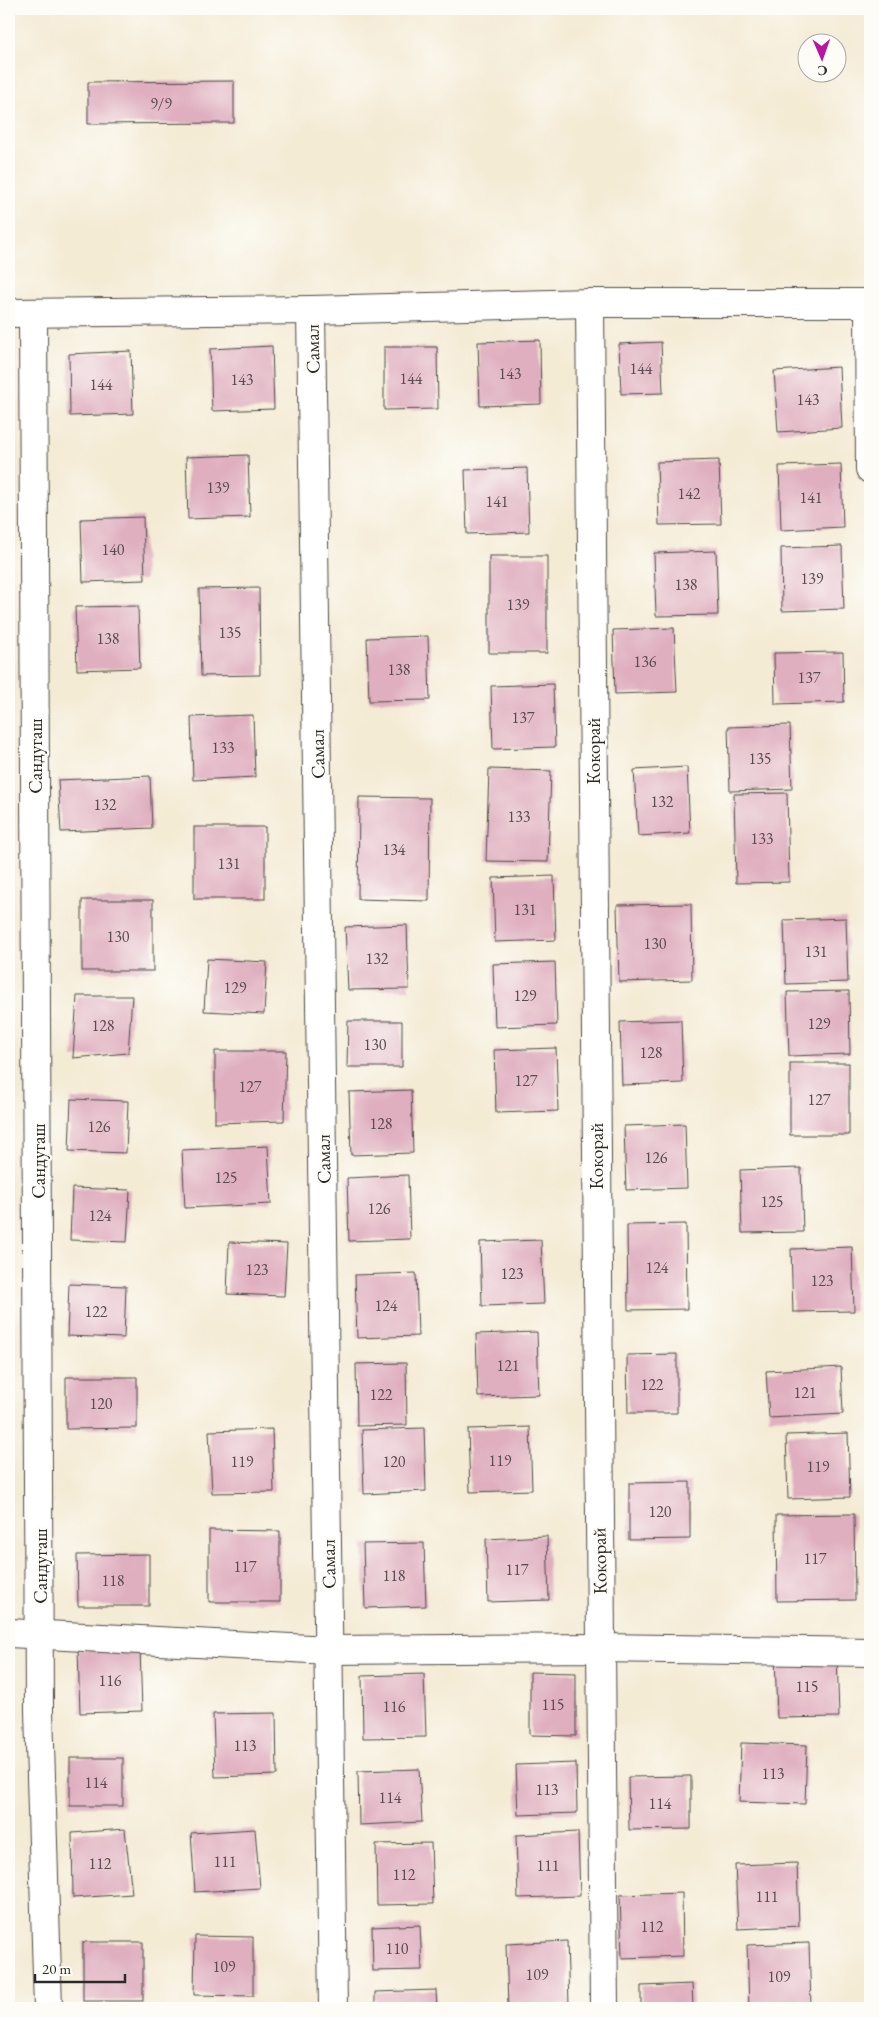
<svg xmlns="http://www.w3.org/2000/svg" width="879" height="2017" font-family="'EB Garamond',serif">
	<rect width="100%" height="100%" fill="#fdfcf7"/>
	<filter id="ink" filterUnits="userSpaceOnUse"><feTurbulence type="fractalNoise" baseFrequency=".02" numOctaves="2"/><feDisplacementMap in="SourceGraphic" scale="10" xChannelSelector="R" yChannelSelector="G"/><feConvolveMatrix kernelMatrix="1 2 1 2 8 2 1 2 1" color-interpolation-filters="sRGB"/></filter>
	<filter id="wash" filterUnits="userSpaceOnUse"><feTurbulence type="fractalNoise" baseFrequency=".0096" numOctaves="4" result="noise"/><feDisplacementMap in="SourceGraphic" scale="20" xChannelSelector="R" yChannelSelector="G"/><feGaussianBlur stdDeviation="1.12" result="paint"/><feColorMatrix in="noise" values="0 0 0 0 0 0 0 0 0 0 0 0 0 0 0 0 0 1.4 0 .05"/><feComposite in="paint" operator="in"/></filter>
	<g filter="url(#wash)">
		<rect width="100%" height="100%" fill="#f4ebd5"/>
		<g id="blocks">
			<g fill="#dfaebf">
				<polygon points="234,81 234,123 88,124 88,82"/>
				<polygon points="540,340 541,404 480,406 478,342"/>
				<polygon points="661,342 663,393 621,394 619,344"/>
				<polygon points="272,346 274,409 212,411 210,349"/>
				<polygon points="384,347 437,347 438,409 384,410"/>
				<polygon points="131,351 133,414 70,416 69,354"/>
				<polygon points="839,367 842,428 778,432 774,371"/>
				<polygon points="248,455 250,517 188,519 186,457"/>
				<polygon points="719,460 721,524 659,525 657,462"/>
				<polygon points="841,464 843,527 781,530 779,466"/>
				<polygon points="527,468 529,532 467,534 465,470"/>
				<polygon points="143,517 145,580 83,582 81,519"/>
				<polygon points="842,546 844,609 782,611 781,548"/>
				<polygon points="716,551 718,615 656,616 654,553"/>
				<rect x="489" y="556" width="58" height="97"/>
				<polygon points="259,588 260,675 201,676 199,589"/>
				<polygon points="138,606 140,668 77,670 75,607"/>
				<polygon points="674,628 677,692 615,694 613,630"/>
				<polygon points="428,636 430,700 369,701 367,638"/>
				<polygon points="843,652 844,702 775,704 774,653"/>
				<polygon points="553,684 555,747 493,749 491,686"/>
				<polygon points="253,715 255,777 193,780 191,717"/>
				<polygon points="790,725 792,789 730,791 728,727"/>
				<polygon points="687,767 690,833 638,836 634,770"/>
				<polygon points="489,769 551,771 548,862 486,861"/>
				<polygon points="150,776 152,828 61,832 58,780"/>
				<polygon points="787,793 789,882 736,883 734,794"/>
				<polygon points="359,797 430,798 429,901 358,899"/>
				<rect x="194" y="827" width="71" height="72"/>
				<polygon points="554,876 556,940 495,942 493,878"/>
				<rect x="82" y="900" width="71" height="71"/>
				<polygon points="691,904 692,980 619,982 617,905"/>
				<polygon points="846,918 848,982 786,984 784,920"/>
				<polygon points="407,925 409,989 348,990 345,927"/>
				<polygon points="207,959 267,962 264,1014 204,1011"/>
				<polygon points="555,962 557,1025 495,1027 493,964"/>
				<polygon points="849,991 850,1054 789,1056 787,992"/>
				<polygon points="77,996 132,996 128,1053 73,1058"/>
				<polygon points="681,1020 683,1083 622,1085 620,1022"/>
				<polygon points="348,1021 402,1021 402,1067 347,1067"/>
				<polygon points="556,1048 558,1111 496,1113 494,1050"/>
				<polygon points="215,1051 286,1051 284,1121 215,1123"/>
				<rect x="790" y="1063" width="59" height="72"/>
				<polygon points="411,1090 413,1153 351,1155 349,1092"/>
				<polygon points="71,1099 128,1101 126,1153 69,1151"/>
				<polygon points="685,1124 687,1188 626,1190 624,1126"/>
				<polygon points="268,1146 271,1204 185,1208 182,1150"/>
				<polygon points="801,1168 803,1232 742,1233 740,1170"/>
				<polygon points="408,1175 410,1239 349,1241 347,1178"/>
				<polygon points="72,1188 130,1190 127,1242 70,1240"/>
				<polygon points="686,1224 687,1309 628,1310 627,1225"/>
				<polygon points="541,1240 544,1304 482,1306 480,1242"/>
				<polygon points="229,1242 287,1244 284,1296 227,1294"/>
				<polygon points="852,1247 854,1311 793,1312 791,1249"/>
				<polygon points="416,1273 418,1336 357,1338 355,1275"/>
				<polygon points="69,1284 126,1286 124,1338 67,1336"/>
				<polygon points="537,1332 539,1395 478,1397 476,1334"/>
				<polygon points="677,1354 677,1413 628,1413 627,1355"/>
				<polygon points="406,1363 407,1425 357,1426 356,1364"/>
				<polygon points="841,1367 843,1414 769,1418 766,1371"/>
				<polygon points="66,1377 137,1377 137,1428 66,1429"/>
				<polygon points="530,1427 532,1490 470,1492 468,1429"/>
				<polygon points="424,1428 426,1491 364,1494 362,1430"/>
				<polygon points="272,1429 274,1492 212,1493 209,1431"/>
				<polygon points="848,1433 850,1497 788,1499 786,1435"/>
				<polygon points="690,1482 690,1539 629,1540 629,1483"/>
				<polygon points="854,1514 855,1600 777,1601 776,1515"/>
				<polygon points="209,1530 280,1531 280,1602 209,1602"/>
				<polygon points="547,1536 549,1600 488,1602 486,1539"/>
				<polygon points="424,1543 426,1606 365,1608 363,1544"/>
				<polygon points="149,1554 149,1606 78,1606 77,1555"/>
				<polygon points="140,1648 142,1711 80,1713 78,1650"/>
				<polygon points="837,1653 839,1717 777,1718 775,1655"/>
				<polygon points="530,1672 576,1673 576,1736 530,1735"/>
				<polygon points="424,1674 426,1737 363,1738 362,1676"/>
				<polygon points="276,1713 277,1775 215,1777 213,1714"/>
				<polygon points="741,1743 807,1745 805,1804 739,1802"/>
				<rect x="70" y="1758" width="53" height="48"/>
				<polygon points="576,1763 577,1813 518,1815 516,1765"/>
				<polygon points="419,1769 422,1822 359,1825 358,1771"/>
				<polygon points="691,1776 691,1829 629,1830 628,1777"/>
				<polygon points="125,1829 132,1894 73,1898 72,1833"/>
				<polygon points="255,1829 260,1888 195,1892 191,1833"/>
				<polygon points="578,1832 580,1896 518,1898 516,1835"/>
				<polygon points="431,1843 433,1904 377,1905 376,1844"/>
				<polygon points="797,1863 799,1926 738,1929 735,1865"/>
				<polygon points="682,1893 683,1956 622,1958 620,1895"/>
				<polygon points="420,1925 422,1970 373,1971 372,1927"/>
				<polygon points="195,1936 253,1937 253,1996 194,1995"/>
				<polygon points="567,1941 569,2005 508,2007 506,1944"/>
				<rect x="83" y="1942" width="60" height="59"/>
				<polygon points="809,1943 811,2007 749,2008 747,1945"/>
				<polygon points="692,1984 693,2008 641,2008 641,1986"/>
				<polygon points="436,1990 437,2008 375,2008 375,1992"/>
			</g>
		</g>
	</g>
	<g filter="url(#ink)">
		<use href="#blocks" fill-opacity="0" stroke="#494844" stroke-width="1"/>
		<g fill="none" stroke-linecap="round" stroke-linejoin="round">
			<g stroke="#494844" stroke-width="30">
				<g id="minor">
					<polyline points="590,303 604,2008"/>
					<polyline points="869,303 870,469"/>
					<polyline points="311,310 333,2008"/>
					<polyline points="9,313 311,310 590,303 870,303"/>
					<polyline points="33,313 39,1711 48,2008"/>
					<polyline points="9,1633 329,1650 600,1648 870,1652"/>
				</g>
			</g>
			<use href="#minor" stroke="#fff" stroke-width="28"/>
		</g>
	</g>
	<g text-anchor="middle" stroke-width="4.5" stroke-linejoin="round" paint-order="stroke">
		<g font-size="16" fill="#584c50">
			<text x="161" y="109">9/9</text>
			<text x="641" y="374">144</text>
			<text x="510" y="379">143</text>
			<text x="411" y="384">144</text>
			<text x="242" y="385">143</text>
			<text x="101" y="390">144</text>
			<text x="808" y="405">143</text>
			<text x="218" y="493">139</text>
			<text x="689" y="499">142</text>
			<text x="811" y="503">141</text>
			<text x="497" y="507">141</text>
			<text x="113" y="555">140</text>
			<text x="812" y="584">139</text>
			<text x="686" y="590">138</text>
			<text x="518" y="610">139</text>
			<text x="230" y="638">135</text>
			<text x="108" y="644">138</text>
			<text x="645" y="667">136</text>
			<text x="399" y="675">138</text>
			<text x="809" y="683">137</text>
			<text x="523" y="723">137</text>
			<text x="223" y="753">133</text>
			<text x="760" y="764">135</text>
			<text x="662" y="807">132</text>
			<text x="105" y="810">132</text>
			<text x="519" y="822">133</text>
			<text x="762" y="844">133</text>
			<text x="394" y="855">134</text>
			<text x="229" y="869">131</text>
			<text x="525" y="915">131</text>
			<text x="118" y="942">130</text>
			<text x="655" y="949">130</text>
			<text x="816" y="957">131</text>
			<text x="377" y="964">132</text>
			<text x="235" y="993">129</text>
			<text x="525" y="1001">129</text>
			<text x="819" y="1029">129</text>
			<text x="103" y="1031">128</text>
			<text x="375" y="1050">130</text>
			<text x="651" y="1058">128</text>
			<text x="526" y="1086">127</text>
			<text x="250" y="1092">127</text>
			<text x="819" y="1105">127</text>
			<text x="381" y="1129">128</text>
			<text x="99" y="1132">126</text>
			<text x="656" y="1163">126</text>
			<text x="226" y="1183">125</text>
			<text x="772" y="1207">125</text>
			<text x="379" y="1214">126</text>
			<text x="100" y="1221">124</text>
			<text x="657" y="1273">124</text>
			<text x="257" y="1275">123</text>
			<text x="512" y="1279">123</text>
			<text x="822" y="1286">123</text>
			<text x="386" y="1311">124</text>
			<text x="96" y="1317">122</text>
			<text x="508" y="1371">121</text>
			<text x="652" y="1390">122</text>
			<text x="805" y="1398">121</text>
			<text x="381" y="1400">122</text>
			<text x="101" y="1409">120</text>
			<text x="500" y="1466">119</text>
			<text x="242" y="1467">119</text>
			<text x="394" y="1467">120</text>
			<text x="818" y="1472">119</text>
			<text x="660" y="1517">120</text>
			<text x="815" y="1564">117</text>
			<text x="245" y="1572">117</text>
			<text x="517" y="1575">117</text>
			<text x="394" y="1581">118</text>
			<text x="113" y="1586">118</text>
			<text x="110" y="1686">116</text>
			<text x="807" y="1692">115</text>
			<text x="553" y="1710">115</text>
			<text x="394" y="1712">116</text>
			<text x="245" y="1751">113</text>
			<text x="773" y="1779">113</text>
			<text x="96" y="1788">114</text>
			<text x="547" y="1795">113</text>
			<text x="390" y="1803">114</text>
			<text x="660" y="1809">114</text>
			<text x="225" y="1867">111</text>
			<text x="100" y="1869">112</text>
			<text x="548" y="1871">111</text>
			<text x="404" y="1880">112</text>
			<text x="767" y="1902">111</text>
			<text x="652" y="1932">112</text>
			<text x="397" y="1954">110</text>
			<text x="224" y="1972">109</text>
			<text x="537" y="1980">109</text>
			<text x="779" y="1982">109</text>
		</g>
		<g font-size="19" fill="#2b2b2b" stroke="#fdfcf7">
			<text transform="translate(312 349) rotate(-91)" y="7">Самал</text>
			<text transform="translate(593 751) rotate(-90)" y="7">Кокорай</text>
			<text transform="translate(317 754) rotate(-91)" y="7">Самал</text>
			<text transform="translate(35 756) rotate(-90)" y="7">Сандугаш</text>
			<text transform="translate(596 1156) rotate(-90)" y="7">Кокорай</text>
			<text transform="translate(323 1159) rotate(-91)" y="7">Самал</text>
			<text transform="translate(38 1161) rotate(-90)" y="7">Сандугаш</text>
			<text transform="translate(599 1561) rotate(-91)" y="7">Кокорай</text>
			<text transform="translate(328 1564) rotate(-91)" y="7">Самал</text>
			<text transform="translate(40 1566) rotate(-90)" y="7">Сандугаш</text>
		</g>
	</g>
	<rect width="879" height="2017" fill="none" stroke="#fdfcf7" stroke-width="30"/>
	<g transform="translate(822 58) rotate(178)"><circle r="24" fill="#fdfcf7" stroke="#a9a8a5"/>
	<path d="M0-4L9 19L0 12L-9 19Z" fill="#b5179e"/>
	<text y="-8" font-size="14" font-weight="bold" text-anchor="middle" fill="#2b2b2b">С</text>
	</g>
	<path d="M35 1974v8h90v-8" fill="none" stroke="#2b2b2b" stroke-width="2.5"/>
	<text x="42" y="1974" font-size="15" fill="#2b2b2b" stroke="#fdfcf7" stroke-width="4" paint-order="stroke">20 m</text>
</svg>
